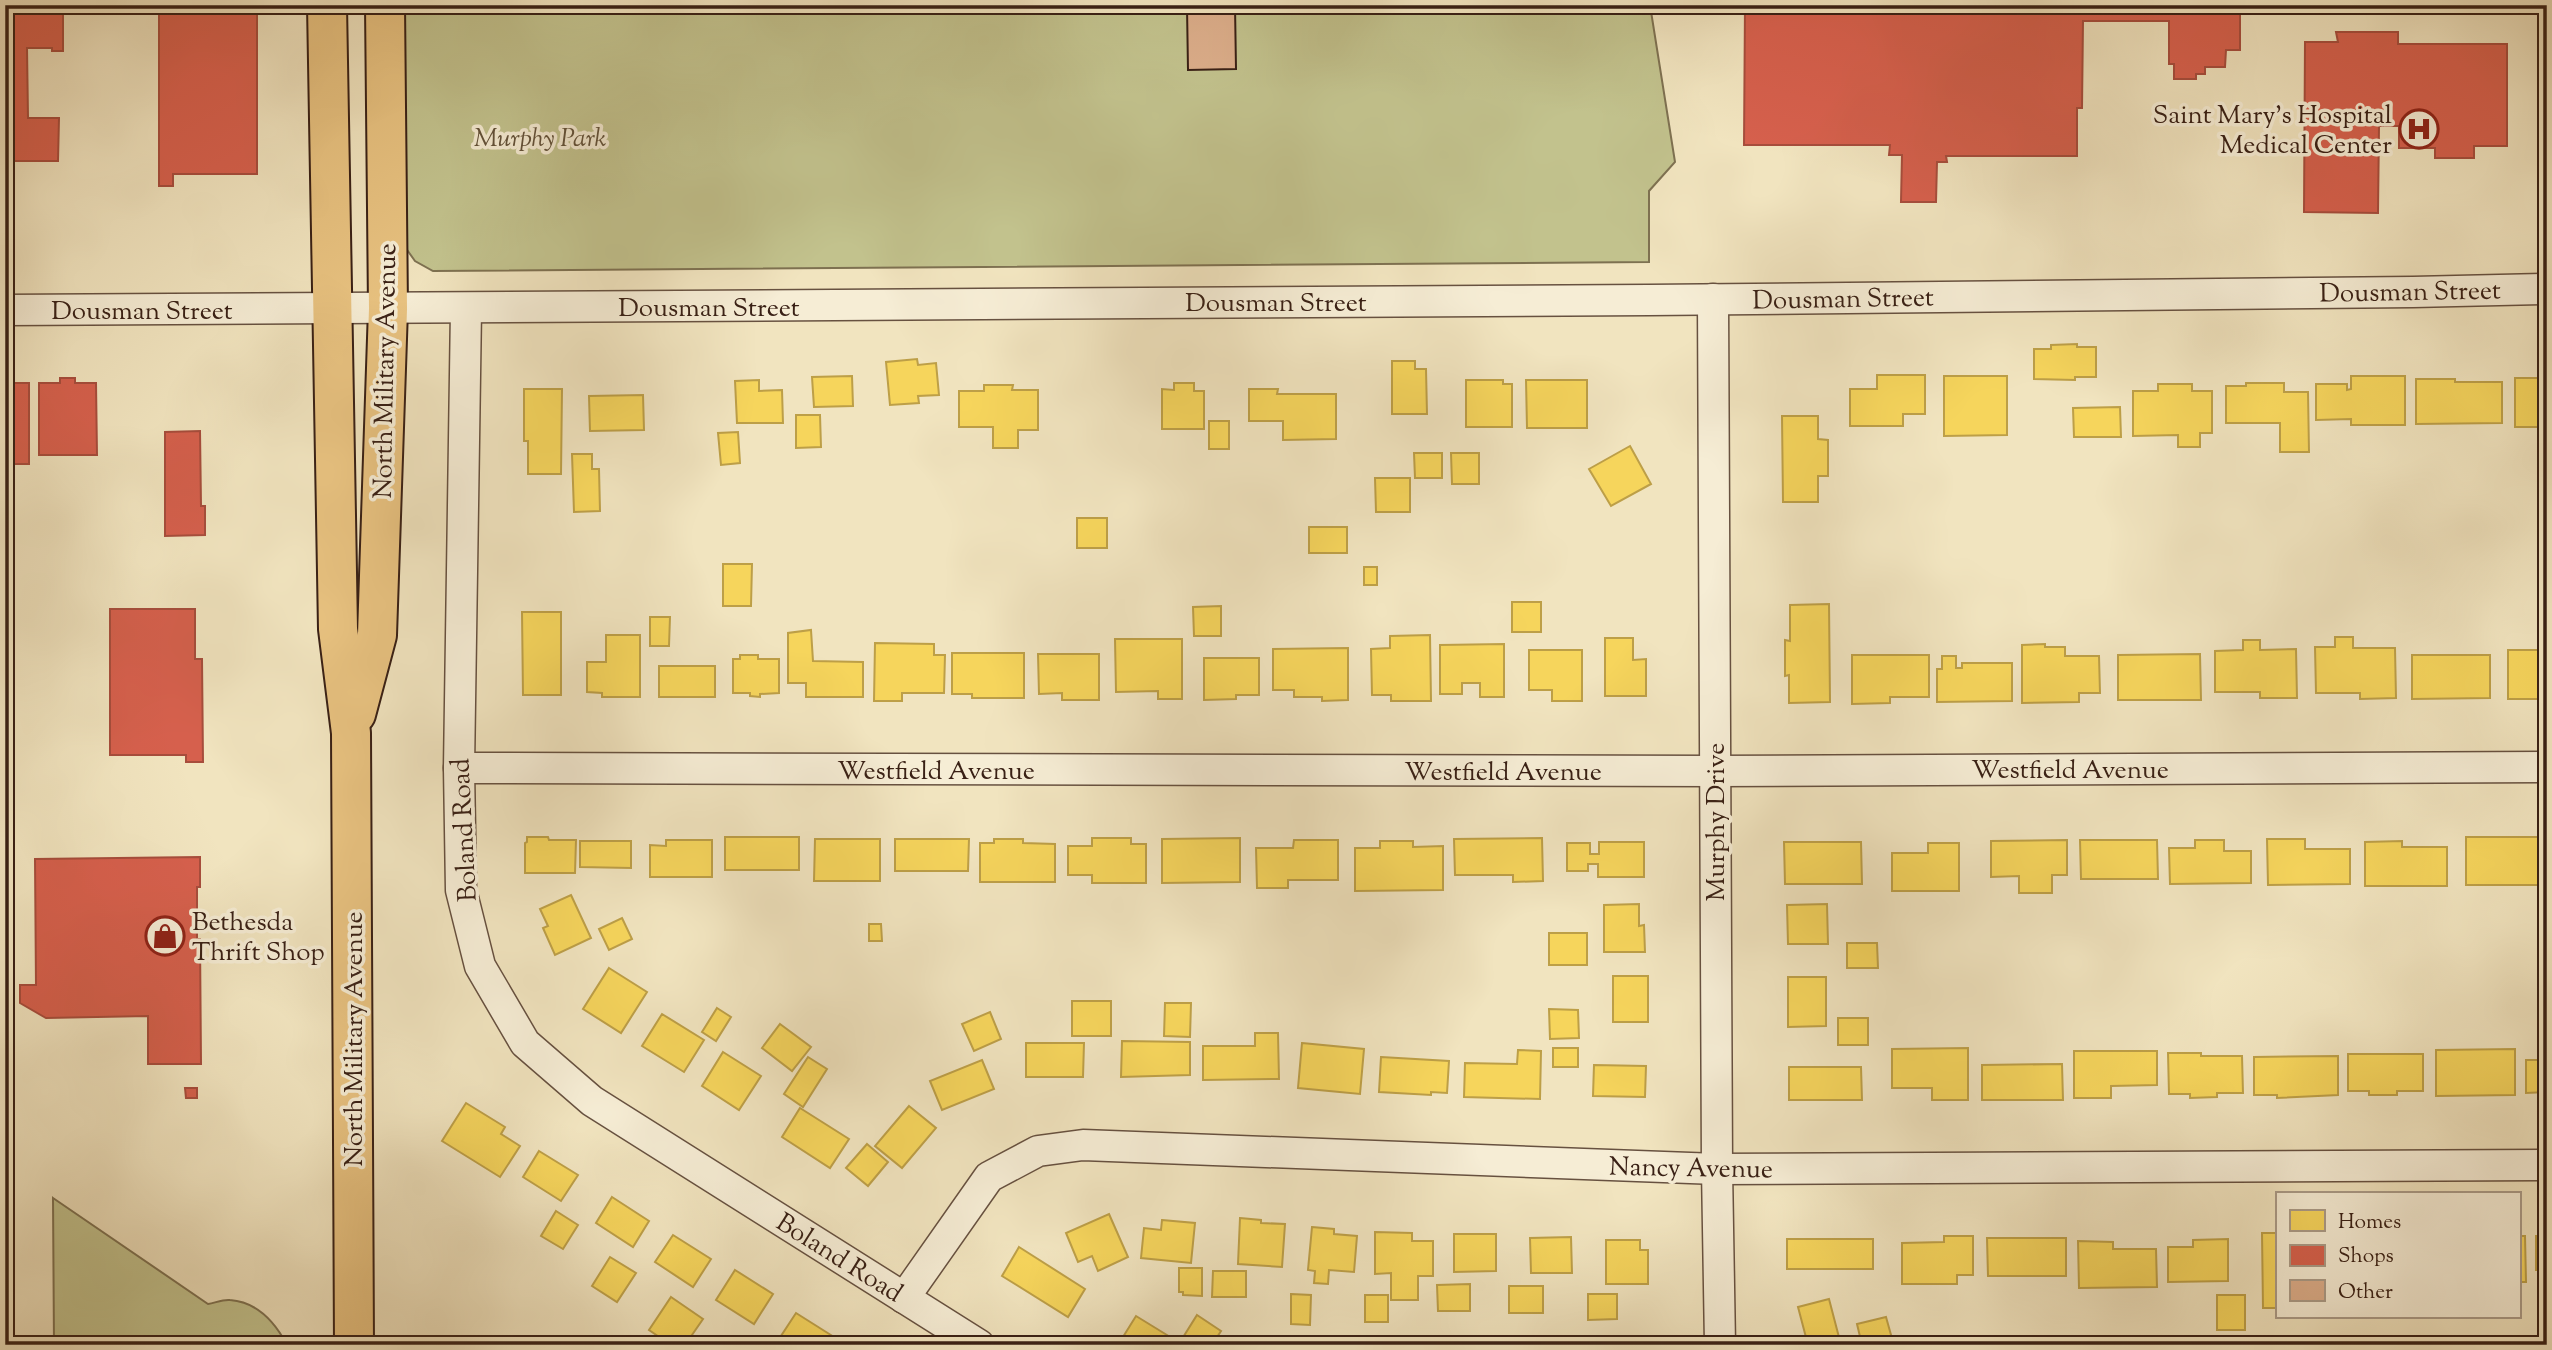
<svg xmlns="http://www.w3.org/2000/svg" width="2552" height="1350" font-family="'Sorts Mill Goudy',serif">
	<rect width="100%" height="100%" fill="#f1e4bf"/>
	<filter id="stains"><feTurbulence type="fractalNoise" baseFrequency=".00286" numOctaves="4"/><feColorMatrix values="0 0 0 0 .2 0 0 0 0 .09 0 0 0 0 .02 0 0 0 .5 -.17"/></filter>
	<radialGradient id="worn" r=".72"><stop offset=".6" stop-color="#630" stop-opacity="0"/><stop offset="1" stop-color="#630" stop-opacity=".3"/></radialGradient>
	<g fill="#c2c28d" stroke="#7e7151" stroke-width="2">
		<polygon points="403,5 1650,5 1675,162 1649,191 1649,262 433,271 415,261 405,247"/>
		<path d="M53,1198L208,1304C215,1303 223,1299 230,1300C258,1302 275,1322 287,1345H54Z"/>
	</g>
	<g fill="#f6d55c" stroke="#bd9f47" stroke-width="2">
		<polygon points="2077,344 2077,347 2096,347 2096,377 2075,377 2075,380 2034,379 2034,349 2051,349 2051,345"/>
		<polygon points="917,359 918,365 936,363 939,395 918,396 919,403 890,405 886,362"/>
		<polygon points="1392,361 1415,361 1415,369 1426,369 1427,414 1392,414"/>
		<polygon points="1877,375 1925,375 1925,414 1903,414 1903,426 1850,426 1850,389 1877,389"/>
		<polygon points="852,376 853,406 814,407 812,377"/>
		<polygon points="1944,376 2007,376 2007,435 1944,436"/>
		<polygon points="2351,376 2405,376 2405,425 2351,425 2351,419 2316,420 2316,384 2347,384 2347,390 2351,389"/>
		<rect x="2515" y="378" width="32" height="49"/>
		<polygon points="2416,379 2455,379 2455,382 2502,382 2502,423 2416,424"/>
		<polygon points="759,380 759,391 782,390 783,423 737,423 735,381"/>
		<polygon points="1466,380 1503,380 1503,384 1512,384 1512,427 1466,427"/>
		<polygon points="1526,380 1587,380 1587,428 1527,428"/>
		<polygon points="1174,383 1194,383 1194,391 1204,391 1204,429 1162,429 1162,389 1174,390"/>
		<polygon points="2246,383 2284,383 2284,392 2308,392 2309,452 2280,452 2280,423 2226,423 2226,386 2246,386"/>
		<polygon points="2158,384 2192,384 2192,391 2212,391 2212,433 2200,433 2200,447 2178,447 2178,435 2133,436 2133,391 2158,391"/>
		<polygon points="984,385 1013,385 1012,390 1038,390 1038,430 1018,430 1018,448 993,448 993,427 959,427 959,391 984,391"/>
		<polygon points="524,389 562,389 561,474 528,474 528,441 524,441"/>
		<polygon points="1249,389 1278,389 1277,394 1336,394 1336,439 1283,440 1283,421 1249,421"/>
		<polygon points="643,395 644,430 590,431 589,396"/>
		<polygon points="2120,407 2121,437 2074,437 2073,408"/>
		<polygon points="796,415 820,415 821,447 796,448"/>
		<polygon points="1782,416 1818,416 1818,439 1828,440 1828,476 1818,476 1818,502 1783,502"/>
		<rect x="1209" y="421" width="20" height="28"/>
		<polygon points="738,432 740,463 721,465 718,433"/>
		<polygon points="1630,446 1651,484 1611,506 1589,469"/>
		<polygon points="1414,453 1442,453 1442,478 1415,478"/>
		<polygon points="1451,453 1479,453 1479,484 1452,484"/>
		<polygon points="572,454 592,454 592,469 599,469 600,511 574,512"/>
		<polygon points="1375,478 1410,478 1410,512 1376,512"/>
		<rect x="1077" y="518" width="30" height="30"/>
		<rect x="1309" y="527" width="38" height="26"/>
		<polygon points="723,564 752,564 751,606 723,606"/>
		<rect x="1364" y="567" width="13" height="18"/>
		<rect x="1512" y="602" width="29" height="30"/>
		<polygon points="1829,604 1830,702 1789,703 1789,675 1785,676 1785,640 1790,641 1790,605"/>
		<polygon points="1221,606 1221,636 1194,636 1193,607"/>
		<polygon points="522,612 561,612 561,695 523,695"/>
		<polygon points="650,617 670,617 669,646 650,646"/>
		<polygon points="811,630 813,661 863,662 863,697 806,697 806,683 788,683 788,633"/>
		<polygon points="606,635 640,635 640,697 602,697 602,693 587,692 587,662 606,662"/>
		<polygon points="1430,635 1431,701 1391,701 1391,695 1372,695 1371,649 1390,648 1390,636"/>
		<polygon points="2335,637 2353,637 2353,648 2395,648 2396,698 2360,699 2360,693 2316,693 2315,647 2335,647"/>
		<polygon points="1605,638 1633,638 1633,660 1646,659 1646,696 1605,696"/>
		<polygon points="1115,639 1182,639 1182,699 1158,699 1158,691 1116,692"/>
		<polygon points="2243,640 2260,640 2260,650 2296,649 2297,698 2260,698 2260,692 2215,692 2215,651 2243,650"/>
		<polygon points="875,643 934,644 934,655 945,655 944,693 902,693 902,701 874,701"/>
		<polygon points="1504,644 1504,697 1480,697 1480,683 1462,683 1462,694 1440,694 1440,645"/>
		<polygon points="2045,644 2045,647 2065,647 2065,656 2099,656 2100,693 2079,693 2079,702 2022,703 2022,645"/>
		<polygon points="1348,648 1348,700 1322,701 1322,697 1294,697 1294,690 1273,690 1273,649"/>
		<polygon points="1529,650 1582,650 1582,701 1552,701 1552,690 1529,690"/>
		<rect x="2508" y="650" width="39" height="49"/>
		<polygon points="952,653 1024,653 1024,698 972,698 972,694 952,694"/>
		<polygon points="1038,654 1099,654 1099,700 1062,700 1062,693 1039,694"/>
		<polygon points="2200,654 2201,700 2118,700 2118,655"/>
		<polygon points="740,655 758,655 758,659 779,659 779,693 760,694 760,697 750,696 750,693 733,693 733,659 740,659"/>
		<polygon points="1852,655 1929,655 1929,697 1890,697 1890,703 1852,704"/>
		<polygon points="2412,655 2490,655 2490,698 2412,699"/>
		<polygon points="1942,656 1956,656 1956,668 1962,668 1962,663 2012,663 2012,701 1937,702 1937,669 1942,669"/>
		<polygon points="1204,658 1259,658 1259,695 1236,695 1236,699 1204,700"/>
		<rect x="659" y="666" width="56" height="31"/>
		<polygon points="527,837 548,837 549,840 576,840 575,873 525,873 525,843 527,842"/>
		<rect x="725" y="837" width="74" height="33"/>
		<polygon points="2466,837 2538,837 2539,885 2466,885"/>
		<polygon points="1092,838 1131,838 1131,844 1146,844 1146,883 1092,883 1092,875 1068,875 1068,846 1092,846"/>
		<polygon points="1240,838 1240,882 1162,883 1162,839"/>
		<polygon points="1542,838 1543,881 1513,882 1513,875 1455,875 1454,839"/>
		<polygon points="815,839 880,839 880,881 814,881"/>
		<polygon points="895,839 969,839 968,871 895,871"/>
		<polygon points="994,839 1023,839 1023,843 1055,844 1055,882 980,882 980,843 994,843"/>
		<polygon points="2267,839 2305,839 2305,849 2350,849 2350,884 2268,885"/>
		<polygon points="666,840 712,840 712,877 650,877 650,845 666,846"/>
		<polygon points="1294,840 1338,840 1338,880 1288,880 1288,888 1257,888 1256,848 1293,848"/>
		<polygon points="2067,840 2067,875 2052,875 2052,893 2019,893 2019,876 1991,877 1991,841"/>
		<polygon points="2080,840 2157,840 2158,879 2081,879"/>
		<polygon points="2195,840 2224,840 2224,851 2251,851 2251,883 2170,884 2169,848 2195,848"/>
		<polygon points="580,841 631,841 631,868 580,867"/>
		<polygon points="1380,841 1413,841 1413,847 1443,846 1443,890 1355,891 1355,848 1380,848"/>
		<polygon points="2402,841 2402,847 2447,847 2447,886 2365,886 2365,842"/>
		<polygon points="1599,842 1644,842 1644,877 1598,877 1598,864 1588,864 1588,871 1567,871 1567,843 1590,843 1590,854 1599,854"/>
		<polygon points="1784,842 1861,842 1862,884 1785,884"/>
		<polygon points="1928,843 1959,843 1959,891 1892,891 1892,853 1928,853"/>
		<polygon points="571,895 591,938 555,955 543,928 548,926 540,909"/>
		<polygon points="1639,904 1639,926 1644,925 1645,952 1604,952 1604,905"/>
		<polygon points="1827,904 1828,944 1788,944 1787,905"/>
		<polygon points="622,918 632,939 609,950 599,929"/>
		<polygon points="869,924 881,924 882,941 869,941"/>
		<rect x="1549" y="933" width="38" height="32"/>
		<polygon points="1847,943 1877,943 1878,968 1847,968"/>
		<polygon points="609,968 647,992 621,1033 583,1009"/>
		<rect x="1613" y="976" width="35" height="46"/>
		<polygon points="1788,977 1826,977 1826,1026 1788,1027"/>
		<rect x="1072" y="1001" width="39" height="35"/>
		<polygon points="1165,1003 1191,1003 1190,1037 1164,1036"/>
		<polygon points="717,1008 731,1017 716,1041 702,1032"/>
		<polygon points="1549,1009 1578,1010 1579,1038 1550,1039"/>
		<polygon points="990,1012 1001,1039 974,1051 962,1024"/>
		<polygon points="662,1014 704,1040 684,1072 642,1046"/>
		<rect x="1838" y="1018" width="30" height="27"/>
		<polygon points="780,1024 811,1047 792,1071 762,1048"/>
		<polygon points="1255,1033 1278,1033 1279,1079 1203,1080 1203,1046 1255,1046"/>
		<polygon points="1122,1041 1190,1042 1190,1075 1121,1077"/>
		<polygon points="1026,1043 1084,1043 1083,1077 1026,1077"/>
		<polygon points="1302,1043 1364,1049 1360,1094 1298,1088"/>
		<rect x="1553" y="1048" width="25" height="19"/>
		<polygon points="1968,1048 1968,1100 1932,1100 1932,1088 1892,1088 1892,1049"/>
		<polygon points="2515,1049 2515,1095 2436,1096 2436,1050"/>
		<polygon points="1518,1050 1541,1051 1540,1099 1464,1097 1465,1063 1517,1064"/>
		<polygon points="2074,1051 2157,1051 2157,1085 2111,1086 2111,1098 2074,1098"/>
		<polygon points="723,1052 761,1076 739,1110 702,1086"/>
		<polygon points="2168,1053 2201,1053 2201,1056 2242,1056 2243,1093 2217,1093 2217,1097 2190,1098 2190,1094 2169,1094"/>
		<polygon points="2348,1054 2423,1054 2423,1091 2397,1091 2397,1095 2369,1095 2369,1091 2348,1091"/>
		<polygon points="2338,1056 2338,1095 2277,1098 2277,1095 2254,1095 2254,1057"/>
		<polygon points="808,1057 827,1069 803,1107 784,1094"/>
		<polygon points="1381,1057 1449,1061 1447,1093 1431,1092 1431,1095 1379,1092"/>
		<polygon points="982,1060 994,1089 942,1110 930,1081"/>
		<polygon points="2526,1060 2547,1060 2547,1092 2526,1093"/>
		<polygon points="2062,1064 2063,1100 1982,1100 1982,1065"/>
		<polygon points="1594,1065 1646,1066 1645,1097 1593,1096"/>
		<polygon points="1789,1067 1861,1067 1862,1100 1789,1100"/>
		<polygon points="466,1103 505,1127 501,1134 520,1146 500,1177 442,1141"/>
		<polygon points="909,1106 936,1128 902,1168 875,1146"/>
		<polygon points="800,1108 849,1139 830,1168 782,1137"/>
		<polygon points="867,1144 888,1162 868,1186 846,1168"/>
		<polygon points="539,1151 578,1175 561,1201 523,1177"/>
		<polygon points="612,1197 649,1221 633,1247 596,1223"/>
		<polygon points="556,1211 578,1225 563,1249 541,1236"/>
		<polygon points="1109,1214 1128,1257 1098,1271 1092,1256 1078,1262 1066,1233"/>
		<polygon points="1240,1218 1261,1220 1261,1223 1285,1224 1282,1267 1238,1264"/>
		<polygon points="1162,1220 1195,1223 1191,1263 1141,1258 1144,1228 1161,1230"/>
		<polygon points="1312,1227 1334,1229 1334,1234 1357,1236 1354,1272 1329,1270 1328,1284 1314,1283 1315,1271 1308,1270"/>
		<polygon points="1375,1232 1412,1233 1412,1241 1433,1241 1433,1276 1418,1276 1418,1300 1391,1300 1391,1273 1375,1274"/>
		<polygon points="2262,1233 2277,1233 2277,1308 2263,1308"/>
		<polygon points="1454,1234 1496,1234 1496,1271 1454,1272"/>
		<polygon points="673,1235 711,1259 693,1287 655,1262"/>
		<polygon points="1944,1236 1973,1236 1973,1275 1957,1275 1957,1284 1902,1284 1902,1243 1944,1242"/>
		<polygon points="2519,1236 2525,1236 2526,1282 2519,1282"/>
		<rect x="2536" y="1236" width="11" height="34"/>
		<polygon points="1571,1237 1572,1273 1531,1273 1530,1238"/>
		<polygon points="1987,1238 2066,1238 2066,1276 1988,1276"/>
		<rect x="1787" y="1239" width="86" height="30"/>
		<polygon points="2228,1239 2228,1281 2168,1282 2168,1247 2193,1247 2193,1240"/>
		<polygon points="1606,1240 1640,1240 1640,1250 1648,1250 1648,1284 1606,1284"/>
		<polygon points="2078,1241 2113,1242 2113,1249 2156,1249 2157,1287 2079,1288"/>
		<polygon points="1019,1247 1085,1289 1068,1317 1002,1276"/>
		<polygon points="610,1257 636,1273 617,1302 592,1286"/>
		<polygon points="1179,1268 1202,1268 1202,1296 1183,1295 1183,1292 1179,1292"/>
		<polygon points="735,1270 773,1294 754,1324 716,1300"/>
		<polygon points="1213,1271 1246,1271 1246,1297 1212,1297"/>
		<polygon points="1470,1284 1470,1311 1438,1311 1437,1285"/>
		<rect x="1509" y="1286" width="34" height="27"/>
		<polygon points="1291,1294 1311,1295 1310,1325 1291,1324"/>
		<polygon points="1588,1294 1617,1294 1617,1319 1588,1320"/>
		<rect x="1365" y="1295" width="23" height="27"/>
		<rect x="2217" y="1295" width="28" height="35"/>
		<polygon points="671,1297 703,1319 685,1345 671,1345 649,1330"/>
		<polygon points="1829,1299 1841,1345 1808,1345 1798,1307"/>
		<polygon points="796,1313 834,1337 829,1345 788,1345 779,1339"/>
		<polygon points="1197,1315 1221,1331 1212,1345 1191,1345 1182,1339"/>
		<polygon points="1136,1316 1180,1343 1179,1345 1118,1345"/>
		<polygon points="1886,1317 1893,1342 1881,1345 1862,1345 1857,1324"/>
	</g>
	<g fill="#d6604d" stroke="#a74d3c" stroke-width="2">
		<polygon points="5,5 81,5 81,10 63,10 63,51 52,51 52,48 27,48 28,118 59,118 58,161 5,161"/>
		<polygon points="159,5 257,5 257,174 173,174 173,186 159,186"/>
		<polygon points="1745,5 2240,5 2240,50 2226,50 2225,67 2205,67 2205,74 2196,74 2196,79 2174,79 2174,64 2169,64 2169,21 2083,21 2082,108 2077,108 2077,156 1946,156 1947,162 1937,162 1936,202 1901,202 1902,155 1889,155 1890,145 1744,145"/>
		<polygon points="2336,32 2398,32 2398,44 2507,44 2507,146 2474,146 2474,158 2435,158 2435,148 2399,148 2399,126 2379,126 2378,213 2304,212 2305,42 2338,42"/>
		<polygon points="5,378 8,378 8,383 29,383 29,464 5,464"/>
		<polygon points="60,378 75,378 75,383 96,383 97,455 39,455 39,383 60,383"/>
		<polygon points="200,431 201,506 205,506 205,535 165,536 165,432"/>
		<polygon points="110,609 195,609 195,659 202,659 203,762 186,762 186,755 110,755"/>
		<polygon points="200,857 200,887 197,887 197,939 200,939 201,1064 148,1064 148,1016 46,1018 20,1003 20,985 36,985 35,859"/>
		<polygon points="185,1088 197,1088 197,1098 186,1098"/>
	</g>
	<polygon fill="#dbad8a" stroke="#392015" stroke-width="2" points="1235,6 1236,69 1188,70 1187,7"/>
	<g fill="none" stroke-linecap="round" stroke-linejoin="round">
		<g stroke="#675140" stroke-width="33">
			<g id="minor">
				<polyline points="1713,299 1717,1169 1720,1345"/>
				<polyline points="466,309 459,768 461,890 480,966 525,1043 592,1101 979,1345"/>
				<polyline points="5,310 1649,300 2413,292 2547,289"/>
				<polyline points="459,768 1715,771 2547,767"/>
				<polyline points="904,1298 989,1177 1038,1151 1083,1145 1717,1169 2547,1165"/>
			</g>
		</g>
		<g stroke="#392015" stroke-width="42">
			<g id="major">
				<polyline points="327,5 338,629 351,733 354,1345"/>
				<polyline points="356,714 377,635 388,309 385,5"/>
			</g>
		</g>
		<use href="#minor" stroke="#f6edd5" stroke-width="30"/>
		<use href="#major" stroke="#e8c280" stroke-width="38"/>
	</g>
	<defs>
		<g id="hospital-ring" transform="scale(2.0125)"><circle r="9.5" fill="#f6edd5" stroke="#8f2418" stroke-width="1.5"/><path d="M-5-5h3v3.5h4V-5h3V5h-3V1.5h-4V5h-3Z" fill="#8f2418"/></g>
		<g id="shop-ring" transform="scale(2.0125)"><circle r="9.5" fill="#f6edd5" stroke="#8f2418" stroke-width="1.5"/><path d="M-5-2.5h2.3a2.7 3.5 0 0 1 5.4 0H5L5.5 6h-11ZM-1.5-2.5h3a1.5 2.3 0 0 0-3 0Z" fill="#8f2418"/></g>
	</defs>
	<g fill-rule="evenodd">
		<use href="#hospital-ring" x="2419" y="129"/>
		<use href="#shop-ring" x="165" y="936"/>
	</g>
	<g text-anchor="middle" stroke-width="7" stroke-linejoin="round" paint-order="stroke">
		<g font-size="26" fill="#392015" stroke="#f6edd5" text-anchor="end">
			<text x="2392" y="123">Saint Mary's Hospital<tspan x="2392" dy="30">Medical Center</tspan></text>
			<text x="192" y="930" text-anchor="start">Bethesda<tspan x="192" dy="30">Thrift Shop</tspan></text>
		</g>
		<g font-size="26" font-style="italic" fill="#625139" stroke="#f6edd5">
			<text x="540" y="146">Murphy Park</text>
		</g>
		<g font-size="26" fill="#392015" stroke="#f6edd5">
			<text transform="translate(2410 291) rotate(-1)" y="9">Dousman Street</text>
			<text transform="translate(1843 298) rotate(-1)" y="9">Dousman Street</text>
			<text x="1276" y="311">Dousman Street</text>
			<text x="709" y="316">Dousman Street</text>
			<text x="142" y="319">Dousman Street</text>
			<text transform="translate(384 371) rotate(-89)" y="9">North Military Avenue</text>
			<text x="2070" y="778">Westfield Avenue</text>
			<text x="936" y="779">Westfield Avenue</text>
			<text x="1503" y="780">Westfield Avenue</text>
			<text transform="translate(1715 822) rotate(-90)" y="9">Murphy Drive</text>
			<text transform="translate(463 830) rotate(-93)" y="9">Boland Road</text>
			<text transform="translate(353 1039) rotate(-90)" y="9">North Military Avenue</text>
			<text transform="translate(1691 1167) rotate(1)" y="9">Nancy Avenue</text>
			<text transform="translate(840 1257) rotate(32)" y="9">Boland Road</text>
		</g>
	</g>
	<rect width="2552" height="1350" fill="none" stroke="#f1e4bf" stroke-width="28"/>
	<rect x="7" y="7" width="2538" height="1336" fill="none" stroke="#392015" stroke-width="3.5"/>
	<rect x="14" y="14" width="2524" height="1322" fill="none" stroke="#392015" stroke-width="2"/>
	<rect x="2276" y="1192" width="245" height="126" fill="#f6edd5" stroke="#aa9b88" stroke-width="2"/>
	<rect x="2290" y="1210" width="35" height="21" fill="#f6d55c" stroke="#aa9b88" stroke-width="2"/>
	<text x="2338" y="1228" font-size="21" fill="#392015">Homes</text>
	<rect x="2290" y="1245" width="35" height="21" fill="#d6604d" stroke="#aa9b88" stroke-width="2"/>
	<text x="2338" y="1262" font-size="21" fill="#392015">Shops</text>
	<rect x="2290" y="1280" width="35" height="21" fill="#dbad8a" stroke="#aa9b88" stroke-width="2"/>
	<text x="2338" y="1298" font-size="21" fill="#392015">Other</text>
	<rect width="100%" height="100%" filter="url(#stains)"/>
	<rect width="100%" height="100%" fill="url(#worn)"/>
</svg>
